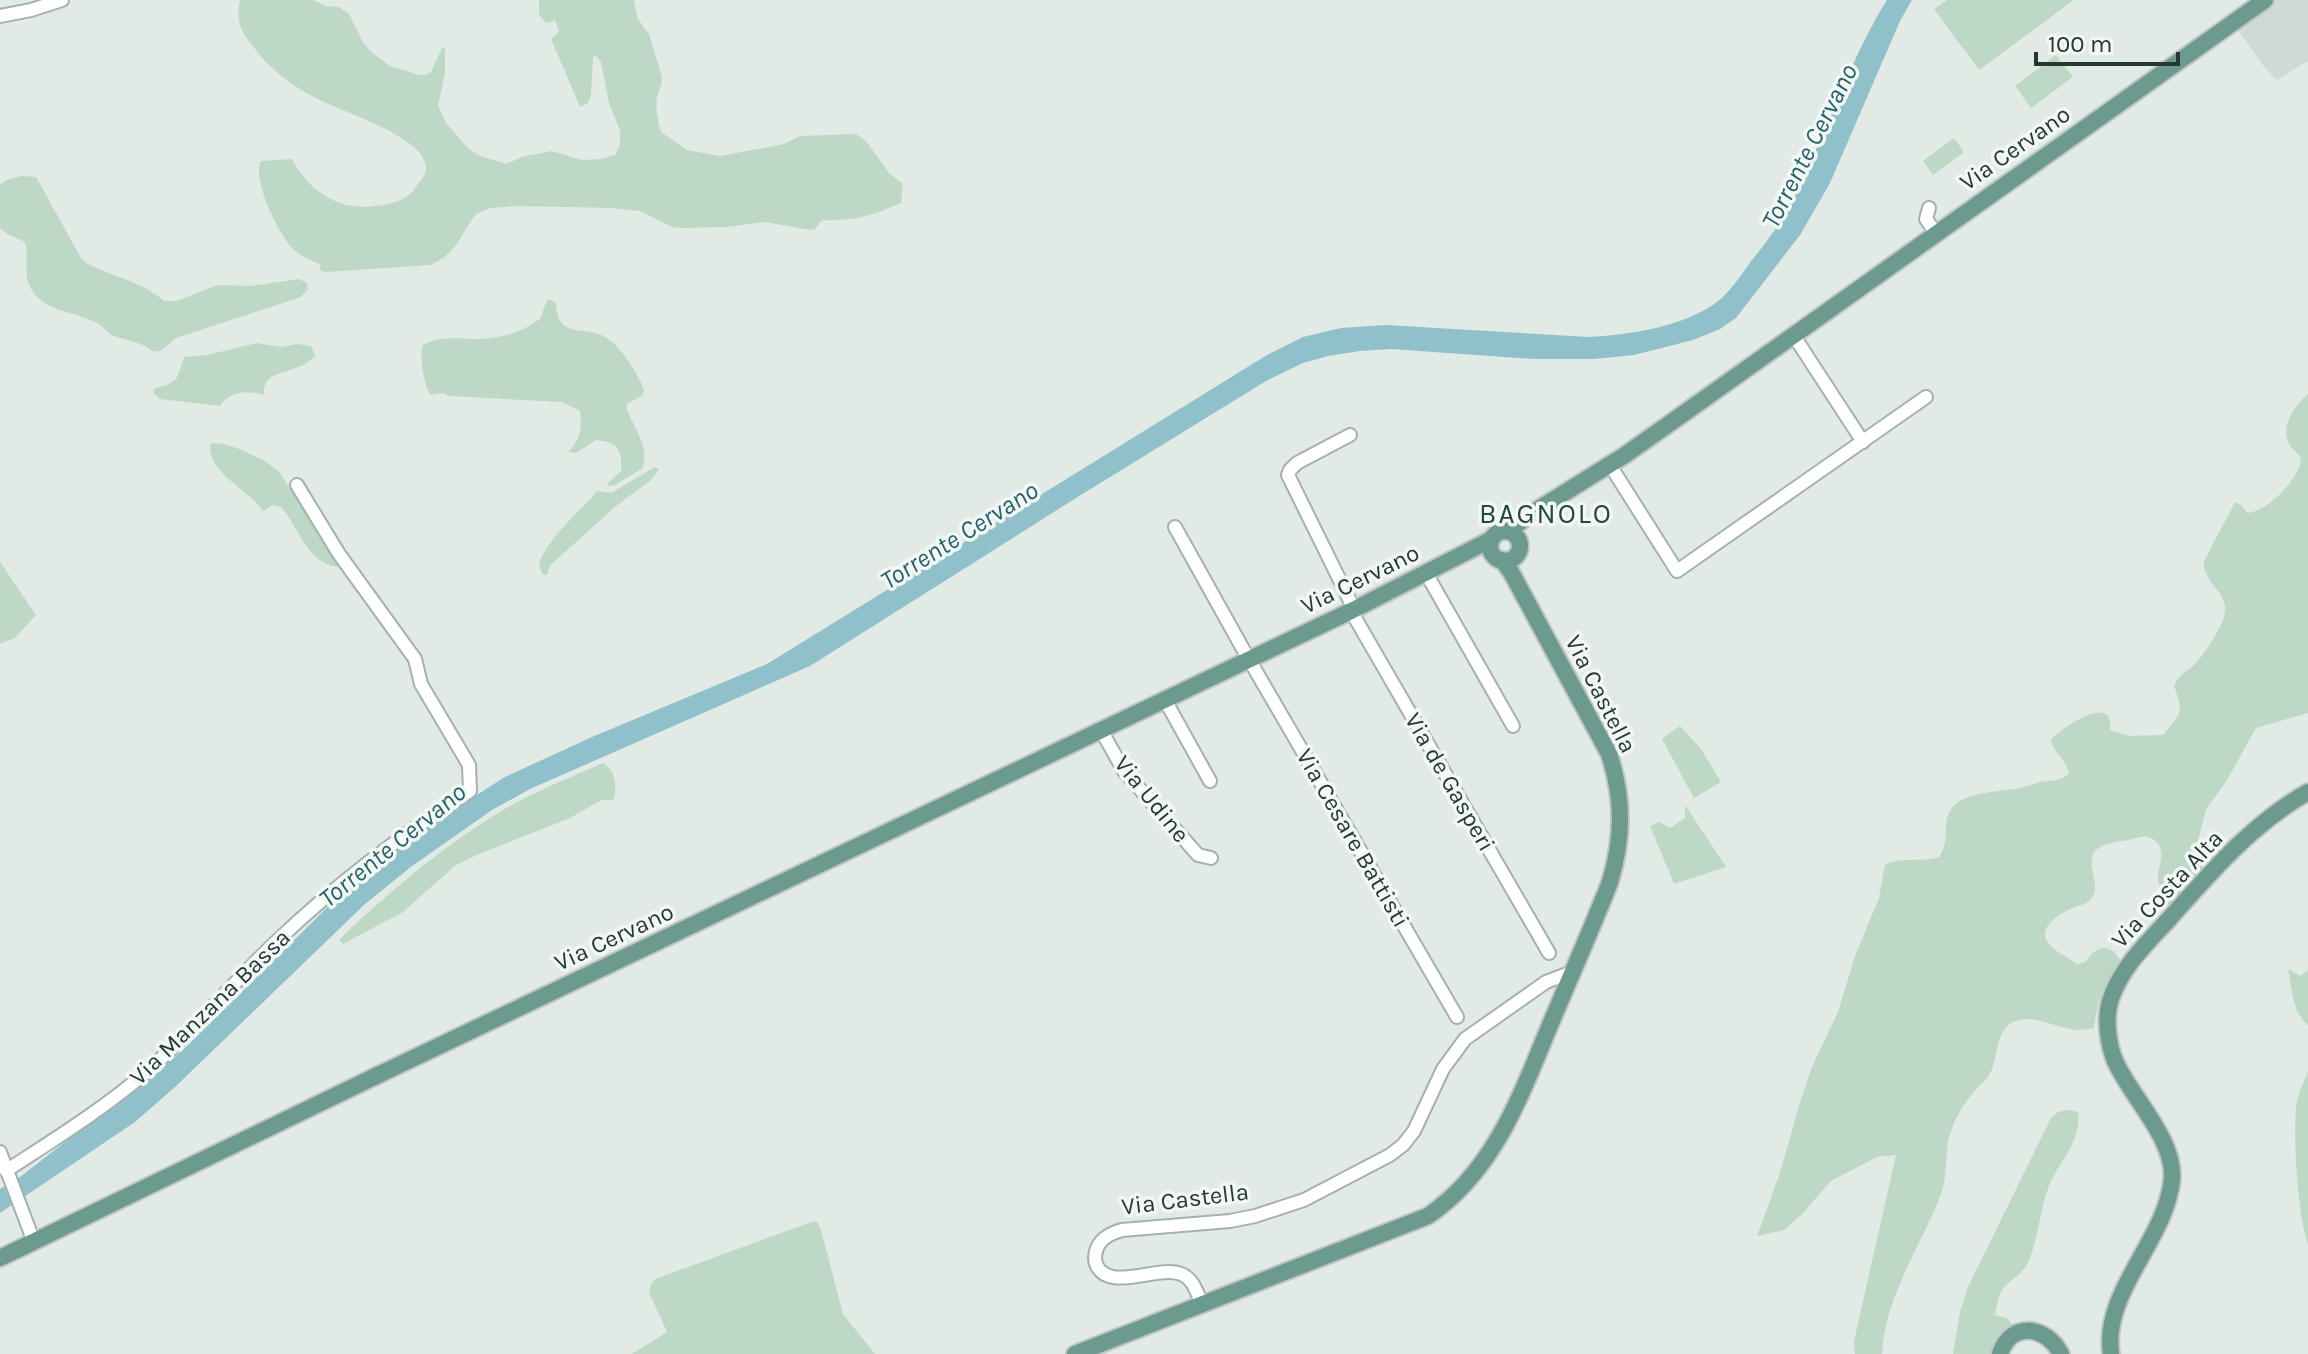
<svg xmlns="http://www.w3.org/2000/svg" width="2308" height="1354" font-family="Karla,sans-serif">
	<rect width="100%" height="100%" fill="#e2eae6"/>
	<polygon fill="#d0dad5" points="2275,0 2308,0 2308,61 2277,80 2264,67 2236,27"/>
	<g fill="#bdd9c5">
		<path d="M240,0H313L326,6L339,7L349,14L363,42L371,52L390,66L419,75H426L431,72L443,46L445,50V73L438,106L446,123L467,147L478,155L506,164L522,157L552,151L582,160L602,159L616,154L620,144V131L609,103L601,62L595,55L593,57L591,95L588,103L580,107L551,39L559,32L555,20L546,23L539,15V0H634L638,19L649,34L662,77C662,85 659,90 657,97C655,108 658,121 661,132L687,150L720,156L784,144L800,136L856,134L866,141L889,173L903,184L901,203C874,215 851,222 822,220L815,229L810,230L764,222L727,227L680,228L672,227L640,211L612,208L517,206L490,208L476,214C461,234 456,255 430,265L326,272L319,270L321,265C311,260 300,256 293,249C279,235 251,178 261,161L292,159C304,180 313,190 335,201C353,210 389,208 406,197C412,194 414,189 418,184C422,179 426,174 426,168C427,137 339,111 316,98C294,87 275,73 259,54C243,34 235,27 240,0Z"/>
		<polygon points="1947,0 2074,0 1979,70 1934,9"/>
		<polygon points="2056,55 2073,77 2031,108 2015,86"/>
		<polygon points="1954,138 1964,152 1933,175 1923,161"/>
		<path d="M21,176L36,177L81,258L86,263C113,277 142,281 164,301H176L218,285L250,286L299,279L307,283L308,289L301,297L176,338L162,350L154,352C142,342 128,341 114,336C108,333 105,328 99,324C76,311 42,313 29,285C24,272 29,256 25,242L9,235L0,228V185L6,180Z"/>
		<path d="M547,300H551L556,303C557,341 586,324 607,338C622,348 637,373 644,389L643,395L627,404V409C634,429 649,445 643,468L615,485L608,486L607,484L621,471C622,451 620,442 596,440L576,453L568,452C581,439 582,429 580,411L562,402L449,396L443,393L431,395C424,386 419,356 423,345C441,335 460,339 480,339C503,338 522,332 540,319Z"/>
		<path d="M257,343L281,347L297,344L311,346L315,356C310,361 304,365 298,367C282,374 262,374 264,395C247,390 230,391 220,406L160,399L154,394L153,390C160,386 166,386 172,382C180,378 181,364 184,357L207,355Z"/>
		<path d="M2308,394V713L2256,728L2227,780L2206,810L2196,848L2205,871L2169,910C2163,899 2158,887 2158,875C2159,864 2165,854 2158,844C2152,836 2145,835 2136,838C2125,842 2110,841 2100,847C2080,858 2104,885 2091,899C2087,904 2080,905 2075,907C2060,913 2033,929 2051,946C2058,953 2069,958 2077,964L2085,962C2096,946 2109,941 2121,961C2104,982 2097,1001 2094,1028C2088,1029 2082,1030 2076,1030C2057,1029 2029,1011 2011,1023C1995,1034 1998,1058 1990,1074C1987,1079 1983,1083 1978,1087C1966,1101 1955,1116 1950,1134C1944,1153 1948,1177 1941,1194C1921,1247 1885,1295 1882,1354H1855L1854,1341L1896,1155L1877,1157L1831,1181L1802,1214L1784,1230L1757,1236L1780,1173L1801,1099L1812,1067L1838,1012L1855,956L1879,898L1885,865C1902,856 1921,863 1939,857C1950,843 1942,823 1951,809C1963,790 2008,792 2028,786C2032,785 2036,783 2040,782C2052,780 2059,782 2069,774C2068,760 2052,753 2051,739C2062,728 2115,691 2110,730L2129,736L2163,735C2180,713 2185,714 2174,686C2179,674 2188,671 2196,663C2206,652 2228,620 2225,606C2222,589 2202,579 2204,561L2235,502L2241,505L2247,513C2267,512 2301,478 2301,458C2297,453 2290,447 2288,442C2281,423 2296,405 2308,394Z"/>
		<path d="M213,443L225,444L242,450L265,461L278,471L307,512L339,567C306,564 300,528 281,507L273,505L263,511C248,489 209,474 210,445Z"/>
		<path d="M655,467L659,469L651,480L616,506L554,562L550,566L547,575L542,574L539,563C551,534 577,515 597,491L611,493Z"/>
		<polygon points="0,562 36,615 15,638 0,644"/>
		<polygon points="1680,726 1701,749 1721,782 1694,798 1662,739"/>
		<path d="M603,763C616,771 617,786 614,800H602L568,819L479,854L456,865L403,912L343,944L339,940C384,896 434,854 487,820C523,796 564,780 603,763Z"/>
		<polygon points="1685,805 1726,867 1674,884 1650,826 1659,822 1670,828 1685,818"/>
		<path d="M2288,969L2300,976L2308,970V1025C2292,1013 2292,987 2288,969Z"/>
		<path d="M2308,1072V1244C2298,1217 2292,1130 2297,1101C2299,1091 2304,1082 2308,1072Z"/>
		<path d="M2068,1110L2078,1112C2082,1141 2059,1161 2049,1186C2039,1211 2039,1240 2027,1264C2022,1274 2012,1279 2005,1286C1998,1294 1997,1305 1995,1315L2007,1318L2016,1329L1997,1342L1991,1354H1953L1960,1312L1968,1287L2051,1118L2058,1112Z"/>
		<polygon points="814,1221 818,1223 821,1230 843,1314 875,1354 632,1354 667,1332 649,1292 650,1286 655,1279"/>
	</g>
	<path fill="#90c0c9" d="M1887,0H1912L1900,21L1830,183L1800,235L1736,318L1720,329L1693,340L1634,355L1594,359H1534L1391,349L1360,351L1328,356L1303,363L1266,381L1076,498L810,666L530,789L492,810L412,866L365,904L175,1087L135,1122L0,1213V1189L20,1177L182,1051L349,886L436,821L505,777L592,737L767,664L1267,355L1303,337L1341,328L1386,325L1588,337C1628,335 1684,327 1717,302C1731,291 1741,275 1752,260C1766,243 1780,224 1790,205C1825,138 1847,64 1887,0Z"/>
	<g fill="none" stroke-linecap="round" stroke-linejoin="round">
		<g stroke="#a5b1ad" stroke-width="16">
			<g id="minor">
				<polyline points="0,16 31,10 62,0"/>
				<polyline points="1929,208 1926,219 1936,233"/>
				<polyline points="1794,336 1863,442"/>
				<polyline points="1350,435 1297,463 1290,470 1288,475 1354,609"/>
				<polyline points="1615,473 1677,571 1926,397"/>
				<polyline points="1175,527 1243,649 1457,1017"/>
				<polyline points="1426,573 1513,726"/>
				<polyline points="1351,611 1549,953"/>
				<polyline points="1165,700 1210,781"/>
				<polyline points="1101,730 1124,771 1198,855 1211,858"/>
				<polyline points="0,1152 34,1242"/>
				<path d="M6,1171C53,1140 102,1110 145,1073C193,1032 232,983 278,940C337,884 401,835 470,791L469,765L421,684L415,659L339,554L297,485"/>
				<path d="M1202,1304C1197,1293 1193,1278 1181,1274C1158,1265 1110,1292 1097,1266C1094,1261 1095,1253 1097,1248C1102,1237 1112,1233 1122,1230L1230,1221L1255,1216L1304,1200L1390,1155L1403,1145L1414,1131L1443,1069L1465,1039L1546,982L1572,972"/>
			</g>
		</g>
		<g stroke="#bdc4c2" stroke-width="20">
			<g id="major">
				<polyline points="1509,531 1529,515 1625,455 1690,409 2265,0"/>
				<circle cx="1505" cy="546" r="15"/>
				<polyline points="0,1258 376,1076 1351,611 1492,539"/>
				<path d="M1075,1354L1428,1216C1497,1169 1522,1091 1553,1018C1572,973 1592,928 1610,882C1623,838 1624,799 1609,754L1511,572L1502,560"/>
				<path d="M2000,1354C2011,1320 2047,1326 2061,1354"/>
				<path d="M2111,1354C2102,1291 2166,1241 2172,1179C2175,1139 2131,1097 2115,1061C2108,1044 2105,1019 2110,1001C2121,967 2147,943 2170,918C2211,872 2253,823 2308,792"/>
			</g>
		</g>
		<use href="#minor" stroke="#fff" stroke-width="12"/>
		<use href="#major" stroke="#6c9a8e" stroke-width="16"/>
	</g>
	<g text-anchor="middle" stroke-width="7" stroke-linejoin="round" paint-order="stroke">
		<g font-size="24" fill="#243933" stroke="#f2f7f4">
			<text transform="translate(2015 148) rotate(-35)" y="8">Via Cervano</text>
			<text transform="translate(1360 579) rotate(-26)" y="8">Via Cervano</text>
			<text transform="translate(1601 694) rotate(63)" y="8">Via Castella</text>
			<text transform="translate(1450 782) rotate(60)" y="8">Via de Gasperi</text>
			<text transform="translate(1152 799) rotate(51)" y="8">Via Udine</text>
			<text transform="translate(1353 838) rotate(60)" y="8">Via Cesare Battisti</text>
			<text transform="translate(2167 889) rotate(-47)" y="8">Via Costa Alta</text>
			<text transform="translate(614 937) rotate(-25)" y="8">Via Cervano</text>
			<text transform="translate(210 1007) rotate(-44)" y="8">Via Manzana Bassa</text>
			<text transform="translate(1185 1199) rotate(-7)" y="8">Via Castella</text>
		</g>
		<g font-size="26" font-style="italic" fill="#25626e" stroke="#f2f7f4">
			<text transform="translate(1809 146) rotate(-63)" y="9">Torrente Cervano</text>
			<text transform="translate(959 535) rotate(-32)" y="9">Torrente Cervano</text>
			<text transform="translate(392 845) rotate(-39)" y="9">Torrente Cervano</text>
		</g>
		<g font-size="28" letter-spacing="2" fill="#22493f" stroke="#f2f7f4">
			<text x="1546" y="523">BAGNOLO</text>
		</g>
	</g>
	<path d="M2036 52v12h142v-12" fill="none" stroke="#243933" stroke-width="4"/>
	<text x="2048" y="52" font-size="24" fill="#243933" stroke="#f2f7f4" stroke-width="6" paint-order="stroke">100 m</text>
</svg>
